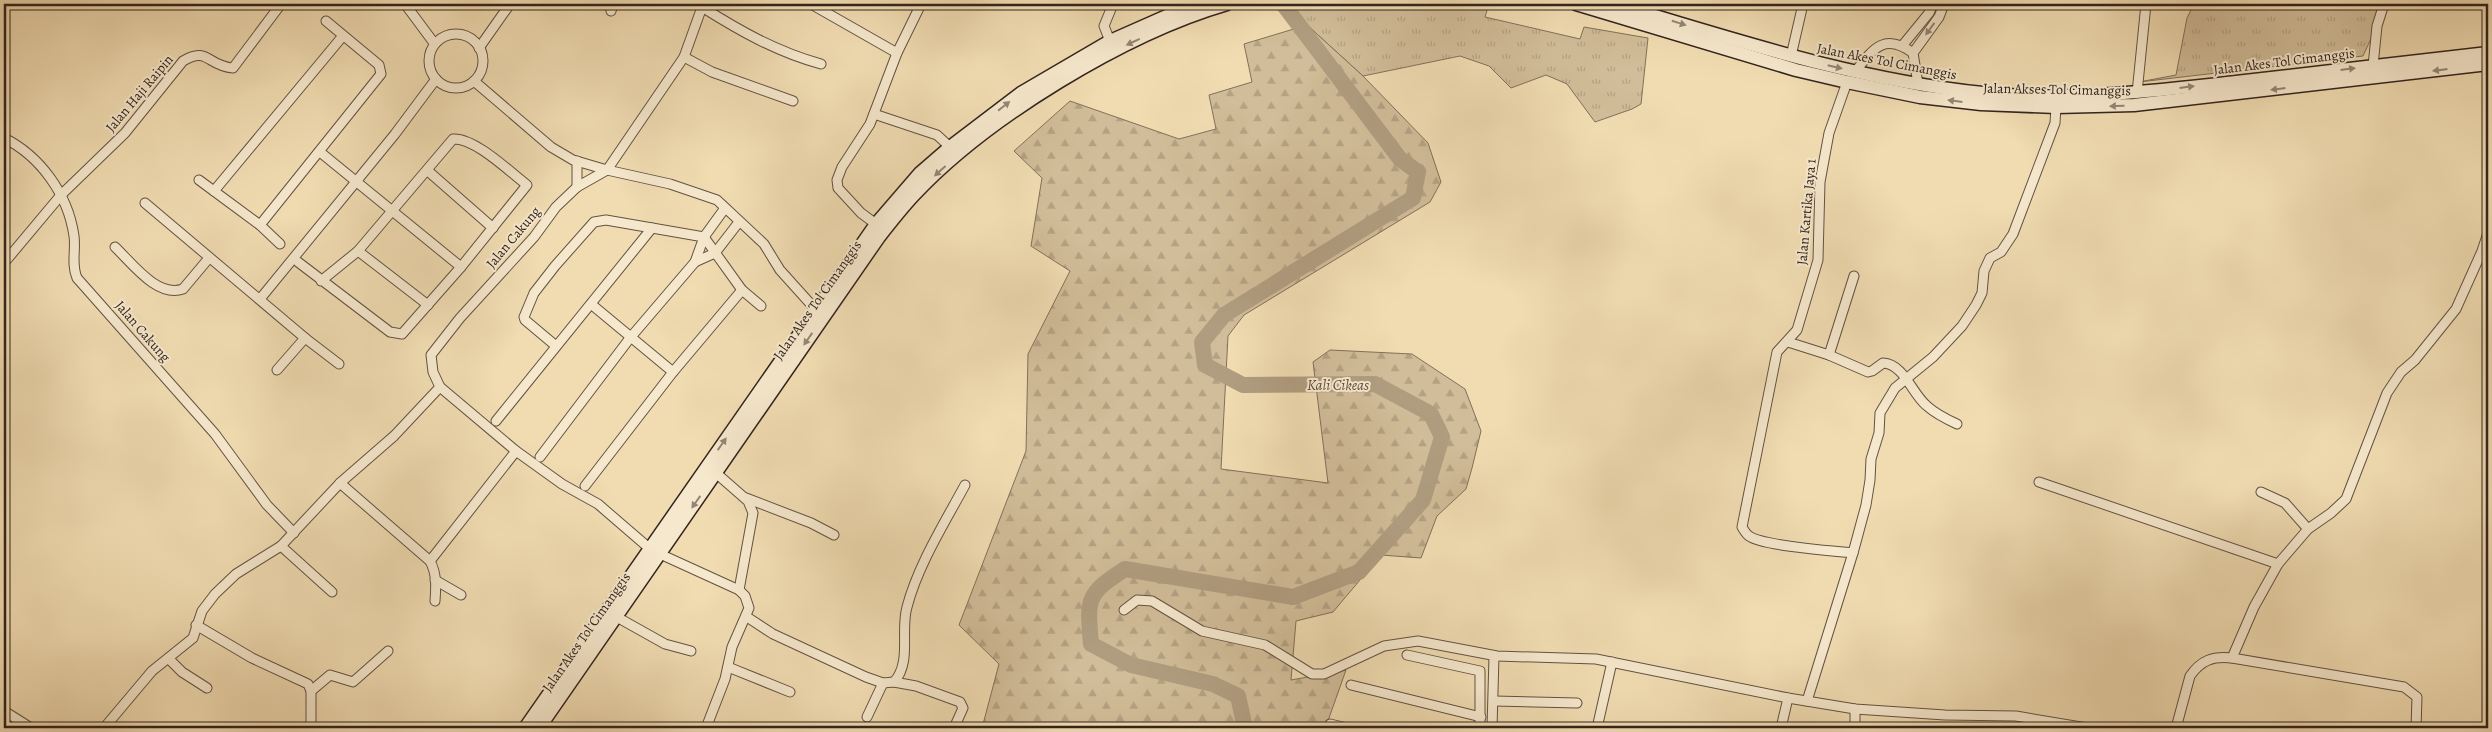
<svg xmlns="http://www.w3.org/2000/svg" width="2492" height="732" font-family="Alegreya,serif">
	<defs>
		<pattern id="grass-tufts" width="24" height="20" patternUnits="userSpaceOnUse" patternTransform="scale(1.25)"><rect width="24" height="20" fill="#d1bd99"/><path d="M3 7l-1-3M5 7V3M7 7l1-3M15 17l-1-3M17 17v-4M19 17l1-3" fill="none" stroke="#b4a283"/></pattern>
		<pattern id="forest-firs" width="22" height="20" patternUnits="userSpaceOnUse" patternTransform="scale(1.25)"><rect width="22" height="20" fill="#d1bd99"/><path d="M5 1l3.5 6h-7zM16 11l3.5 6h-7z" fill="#b4a283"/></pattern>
	</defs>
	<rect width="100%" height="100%" fill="#f1dcb2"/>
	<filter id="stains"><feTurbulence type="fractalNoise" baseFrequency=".004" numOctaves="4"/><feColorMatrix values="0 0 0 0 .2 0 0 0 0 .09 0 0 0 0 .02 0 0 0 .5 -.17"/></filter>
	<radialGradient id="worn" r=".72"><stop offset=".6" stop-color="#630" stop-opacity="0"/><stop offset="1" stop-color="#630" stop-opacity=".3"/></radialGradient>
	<g fill="url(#grass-tufts)" stroke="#82705c">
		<polygon points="1292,4 1489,4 1485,17 1580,39 1584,27 1648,38 1641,104 1632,109 1595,122 1567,84 1546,75 1511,88 1489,66 1460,56 1363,76 1307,25"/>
		<polygon points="2194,4 2387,4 2363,56 2139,82 2176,75 2187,18"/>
	</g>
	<polygon fill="url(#forest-firs)" stroke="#82705c" points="1307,25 1363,76 1428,143 1441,182 1430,202 1244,315 1228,336 1221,469 1328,483 1313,362 1330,350 1412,354 1465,389 1481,431 1472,468 1466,489 1437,516 1421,558 1381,555 1333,612 1296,621 1291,680 1346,670 1329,718 1321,728 982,728 999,664 959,625 1026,451 1028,354 1070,271 1031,246 1042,178 1014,151 1070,101 1179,139 1216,129 1209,95 1252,82 1244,44"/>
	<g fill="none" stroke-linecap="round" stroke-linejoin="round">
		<path stroke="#b09d80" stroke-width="16" d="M1245,728L1238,696L1213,684L1131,665L1091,644C1087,599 1086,594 1125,569L1293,597L1359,572L1423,500L1442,437L1431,414L1375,384L1243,385L1205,365L1202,342L1224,315L1413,198L1418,172L1400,159L1283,4"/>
		<g stroke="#625243" stroke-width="11">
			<g id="minor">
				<polyline points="405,4 434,43"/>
				<polyline points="811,4 897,53"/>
				<polyline points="611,11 613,4"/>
				<circle cx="456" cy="61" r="27"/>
				<polyline points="1110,41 1104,26 1113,4"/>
				<polyline points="1902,46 1929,13 1933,4"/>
				<polyline points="479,48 510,4"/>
				<polyline points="1913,53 1939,17 1944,4"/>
				<polyline points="1791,56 1803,4"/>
				<polyline points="684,57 712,72 793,101"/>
				<polyline points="2373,66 2377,26 2384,4"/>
				<path d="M1855,72C1873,49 1884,32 1913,53L1918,84"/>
				<polyline points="474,81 551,147 573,160 607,170 670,184 717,200 764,244 780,270 816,310"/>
				<polyline points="2137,93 2146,4"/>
				<polyline points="874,114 937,135 950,147"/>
				<path d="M4,138C40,156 68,194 74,236C76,250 71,264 77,278L215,434L267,505L294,533"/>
				<polyline points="320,152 461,267"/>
				<polyline points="577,161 577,187"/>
				<polyline points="428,171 493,228"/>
				<polyline points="199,180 260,225 280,244"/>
				<polyline points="214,191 342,37"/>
				<polyline points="145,203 305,338 339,364"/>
				<polyline points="876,224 861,213 838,188 837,180 842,167 870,124 897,53 921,4"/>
				<polyline points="260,225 381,74 379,65 326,21"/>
				<path d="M115,247C132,263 157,298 183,289L209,258"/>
				<polyline points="358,251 428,305"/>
				<path d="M298,262L390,332L402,334L461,267L527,185C510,172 474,137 453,139L358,251L321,281"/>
				<polyline points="695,262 715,253 739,222"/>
				<path d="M4,263L61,195L125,133L183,61C208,46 207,66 233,68L281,4"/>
				<polyline points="260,299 395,134 436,79"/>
				<polyline points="591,304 673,372"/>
				<path d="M1788,342L1829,355L1868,372L1872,371L1883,363C1904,364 1912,394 1927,406C1936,414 1946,419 1957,424"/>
				<polyline points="556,346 525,320 524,317 534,293 555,266 594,222 606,220 704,237 742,290 761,306"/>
				<polyline points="1829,355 1854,276"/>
				<polyline points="277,370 305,338"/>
				<polyline points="440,387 516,451 562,484 598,504 649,548"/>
				<polyline points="496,421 652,228"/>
				<polyline points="540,457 630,338 695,262 704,237 725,208"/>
				<polyline points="716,473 748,501 753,513 739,590"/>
				<polyline points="2039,482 2278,564"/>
				<path d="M340,483L430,561C437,574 436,587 435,601"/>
				<polyline points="585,486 673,372 742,290"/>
				<polyline points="2261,492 2285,503 2308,529"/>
				<polyline points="746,498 811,523 834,535"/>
				<polyline points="281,546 332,592"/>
				<polyline points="1853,553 1866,505 1870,480 1871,459 1879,433 1880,413 1895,388 1933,357 1962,326 1976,305 1982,293 1984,271 1990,258 2001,252 2013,234 2055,123 2056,107"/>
				<polyline points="660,554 739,590 745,596 749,608 732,647 725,679 706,728"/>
				<polyline points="430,561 516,451"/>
				<polyline points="435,580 461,595"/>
				<polyline points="1124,610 1137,600 1152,601 1202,631 1265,645 1312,674 1324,674 1384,646 1418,641 1497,656 1596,659 1788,698 1855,709 1945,715 2016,716 2087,728"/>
				<polyline points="615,616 665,644 691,651"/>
				<polyline points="747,617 773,634 866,677 883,683 894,682 916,686 960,702 963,708 954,728"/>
				<polyline points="196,625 252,658 308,684 311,691 311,728"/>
				<polyline points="1407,655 1480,671 1480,728"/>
				<polyline points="2232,658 2404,687 2417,697 2416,728"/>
				<polyline points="169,659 182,672 207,688"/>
				<polyline points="728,667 790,692"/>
				<path d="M894,682C912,662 900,631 907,607C918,565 944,524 965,485"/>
				<polyline points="1351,685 1481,717"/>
				<polyline points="311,691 330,675 353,682 388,651"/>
				<polyline points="1494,701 1577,703"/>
				<path d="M1807,701L1853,553C1833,551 1763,546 1749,536C1746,534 1744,530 1742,527L1777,352L1797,330L1818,260L1820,182L1829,133L1847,82"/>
				<polyline points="4,711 31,728"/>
				<polyline points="867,717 883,683"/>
				<polyline points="1330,724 1347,728"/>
				<path d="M104,728L152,671L193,638L202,611L215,594L236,574L281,546L340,483L394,436L440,387L433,372L431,355L460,318L534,237L556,207L577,187L607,170L684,57L702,7C740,31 777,52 821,64"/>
				<polyline points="1492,728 1494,656"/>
				<polyline points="1597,728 1612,662"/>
				<polyline points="1781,728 1788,698"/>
				<polyline points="1855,728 1855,709"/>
				<path d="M2176,728L2190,676C2201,660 2213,656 2232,658L2254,607L2278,564L2308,529L2331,513L2346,499L2387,393L2401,372L2415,360L2456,309L2482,251L2488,233"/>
			</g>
		</g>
		<g stroke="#33241e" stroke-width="15">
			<g id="secondary">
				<polyline points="1576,4 1796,70 1847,82 1920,97 1981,104 2056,107 2134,105 2488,64"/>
				<path d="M1615,4C1736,40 1856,80 1983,93C2067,102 2152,91 2236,82C2320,72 2404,63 2488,53"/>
				<polyline points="525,728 876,224 920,173 950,147 1021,93 1110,41 1194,4"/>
				<path d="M539,728L879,237C890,223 901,209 913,196C986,118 1124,34 1227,4"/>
			</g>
		</g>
		<use href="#minor" stroke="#f6e8cd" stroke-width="9"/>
		<use href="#secondary" stroke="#f6e8cd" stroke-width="12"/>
	</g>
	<defs><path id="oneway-solid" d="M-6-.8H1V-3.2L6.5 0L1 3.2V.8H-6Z" transform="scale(1.25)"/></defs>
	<g fill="#948676">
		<use href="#oneway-solid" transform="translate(1679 23) rotate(17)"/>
		<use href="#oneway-solid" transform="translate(1930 29) rotate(126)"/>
		<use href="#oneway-solid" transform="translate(1133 42) rotate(155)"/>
		<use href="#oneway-solid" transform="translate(1835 67) rotate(13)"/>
		<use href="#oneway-solid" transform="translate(2348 69) rotate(-7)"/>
		<use href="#oneway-solid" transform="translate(2440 70) rotate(173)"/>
		<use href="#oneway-solid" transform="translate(2187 87) rotate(-7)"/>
		<use href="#oneway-solid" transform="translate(2278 89) rotate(173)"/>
		<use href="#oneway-solid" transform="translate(1955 101) rotate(-173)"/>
		<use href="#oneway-solid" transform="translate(1004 106) rotate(-38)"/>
		<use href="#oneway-solid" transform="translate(2117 106) rotate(179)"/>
		<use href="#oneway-solid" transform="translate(940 171) rotate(138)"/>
		<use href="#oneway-solid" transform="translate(808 339) rotate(125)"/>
		<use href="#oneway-solid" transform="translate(722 444) rotate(-55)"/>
		<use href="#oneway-solid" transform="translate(696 502) rotate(125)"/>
	</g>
	<g text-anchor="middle" stroke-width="4" stroke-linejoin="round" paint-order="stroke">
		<g font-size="14" fill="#33241e" stroke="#f6e8cd">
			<text transform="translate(1887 61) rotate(11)" y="5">Jalan Akes Tol Cimanggis</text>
			<text transform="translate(2284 61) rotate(-7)" y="5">Jalan Akes Tol Cimanggis</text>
			<text transform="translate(2057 89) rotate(1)" y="5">Jalan Akses Tol Cimanggis</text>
			<text transform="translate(139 93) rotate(-50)" y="5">Jalan Haji Raipin</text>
			<text transform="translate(1806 212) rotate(-85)" y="5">Jalan Kartika Jaya 1</text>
			<text transform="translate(513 237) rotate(-50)" y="5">Jalan Cakung</text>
			<text transform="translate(817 300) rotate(-55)" y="5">Jalan Akes Tol Cimanggis</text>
			<text transform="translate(143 331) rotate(49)" y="5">Jalan Cakung</text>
			<text transform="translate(586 632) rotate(-55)" y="5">Jalan Akes Tol Cimanggis</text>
		</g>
		<g font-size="15" font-style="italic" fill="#5f4e40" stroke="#f6e8cd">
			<text x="1338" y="390">Kali Cikeas</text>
		</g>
	</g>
	<rect width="2492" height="732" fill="none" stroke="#f1dcb2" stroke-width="20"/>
	<rect x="5" y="5" width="2482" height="722" fill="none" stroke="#33241e" stroke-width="2.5"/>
	<rect x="10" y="10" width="2472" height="712" fill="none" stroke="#33241e"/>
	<rect width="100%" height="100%" filter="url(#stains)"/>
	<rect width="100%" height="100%" fill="url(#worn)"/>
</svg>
